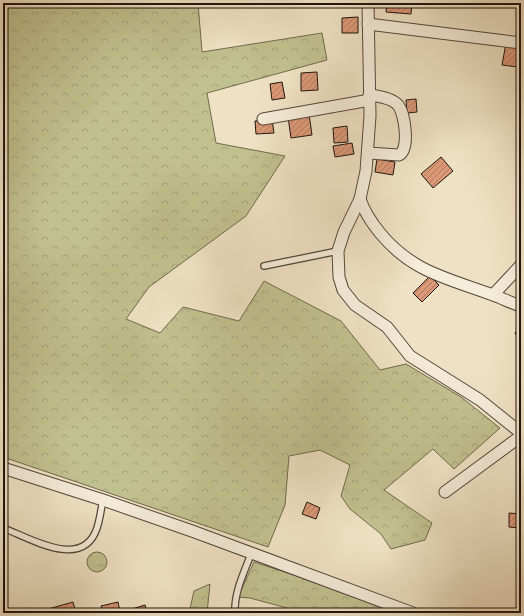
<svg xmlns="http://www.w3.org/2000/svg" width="524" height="616" font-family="'IM FELL French Canon',serif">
	<defs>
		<pattern id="grass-tufts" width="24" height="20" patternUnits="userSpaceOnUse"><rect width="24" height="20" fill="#c1c18f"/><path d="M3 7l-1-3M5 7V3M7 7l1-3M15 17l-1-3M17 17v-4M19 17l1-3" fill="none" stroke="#a5a57a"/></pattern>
		<pattern id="forest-crowns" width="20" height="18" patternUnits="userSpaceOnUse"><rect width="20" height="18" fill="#c1c18f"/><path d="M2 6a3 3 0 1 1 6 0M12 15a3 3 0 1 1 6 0" fill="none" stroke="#a5a57a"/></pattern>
		<pattern id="building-hatch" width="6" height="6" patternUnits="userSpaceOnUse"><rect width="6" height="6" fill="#dc9977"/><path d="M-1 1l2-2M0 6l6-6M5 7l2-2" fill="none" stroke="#b27c60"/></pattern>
	</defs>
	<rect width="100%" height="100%" fill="#efe2c4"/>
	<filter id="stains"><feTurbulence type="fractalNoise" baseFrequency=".005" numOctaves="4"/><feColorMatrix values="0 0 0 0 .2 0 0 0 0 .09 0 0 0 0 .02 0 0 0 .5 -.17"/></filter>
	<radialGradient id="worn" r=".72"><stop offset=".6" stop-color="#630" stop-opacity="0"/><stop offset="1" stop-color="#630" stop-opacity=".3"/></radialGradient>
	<circle fill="url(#grass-tufts)" stroke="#706a4e" cx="97" cy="562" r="10"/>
	<g fill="url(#forest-crowns)" stroke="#706a4e">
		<polygon points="3,3 198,3 202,52 322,33 327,60 207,93 216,143 285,156 246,216 149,287 126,319 160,333 183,307 239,321 264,281 341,321 380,370 406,364 461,397 500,428 454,469 433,449 384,490 432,523 425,540 391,549 381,534 350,509 341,496 350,465 320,450 289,456 285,505 268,547 3,457"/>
		<polygon points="254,562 410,613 298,613 298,611 250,598 238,597"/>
		<polygon points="210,584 207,613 189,613 194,591"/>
	</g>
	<g fill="url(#building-hatch)" stroke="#1e130e">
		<polygon points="387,3 412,3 411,14 386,12"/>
		<polygon points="358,17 358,33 342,33 342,18"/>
		<polygon points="506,43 521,45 517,67 502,65"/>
		<polygon points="317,72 318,90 301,91 301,73"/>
		<polygon points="282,82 285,98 272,100 270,84"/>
		<polygon points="416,99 417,112 407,113 406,100"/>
		<polygon points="309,114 312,135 291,138 288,117"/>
		<polygon points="272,119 274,133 256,134 255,121"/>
		<polygon points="347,126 348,142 334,143 333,128"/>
		<polygon points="352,143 354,154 335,157 333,146"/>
		<polygon points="441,157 453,171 433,188 421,174"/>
		<polygon points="377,159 395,162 393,175 375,172"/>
		<polygon points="430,276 439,285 422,302 413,293"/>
		<polygon points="521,320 521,336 515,334"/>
		<polygon points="307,502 320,508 316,519 302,514"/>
		<polygon points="509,513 521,514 521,528 509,527"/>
		<polygon points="73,602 76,613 34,613"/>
		<polygon points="118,602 120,612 103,613 101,606"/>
		<polygon points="145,605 147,613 119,613"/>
	</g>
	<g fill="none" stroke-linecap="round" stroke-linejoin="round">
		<g stroke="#52473c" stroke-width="8">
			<g id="lane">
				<polyline points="264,266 338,251"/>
				<path d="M3,528C30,538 83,571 97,528C100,519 101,509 103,500"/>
				<path d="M235,613C234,592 244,573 251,554"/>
			</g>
		</g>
		<g stroke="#52473c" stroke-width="13">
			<g id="street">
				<polyline points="368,3 370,116 366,171 360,199 344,232 338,251 339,277 343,290 355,305 387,327 410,356 480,400 521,433"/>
				<polyline points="368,24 521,43"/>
				<polyline points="263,119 370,100"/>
				<path d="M368,153L399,155C410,149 405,114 398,105C392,98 378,96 369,95"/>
				<path d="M360,199C364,211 371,222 380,233C412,272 447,278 493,295C502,298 511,303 521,306"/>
				<polyline points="493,295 521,265"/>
				<polyline points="3,468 103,500 192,531 413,613"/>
				<polyline points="445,492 521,436"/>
			</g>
		</g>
		<use href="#lane" stroke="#f5ecd9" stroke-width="5.5"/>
		<use href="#street" stroke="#f5ecd9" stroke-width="11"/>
	</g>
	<rect width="524" height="616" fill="none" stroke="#efe2c4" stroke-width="16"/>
	<rect x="4" y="4" width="516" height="608" fill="none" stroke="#1e130e" stroke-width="2"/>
	<rect x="8" y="8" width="508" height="600" fill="none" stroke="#1e130e"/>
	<rect width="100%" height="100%" filter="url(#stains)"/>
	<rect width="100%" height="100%" fill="url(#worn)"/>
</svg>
